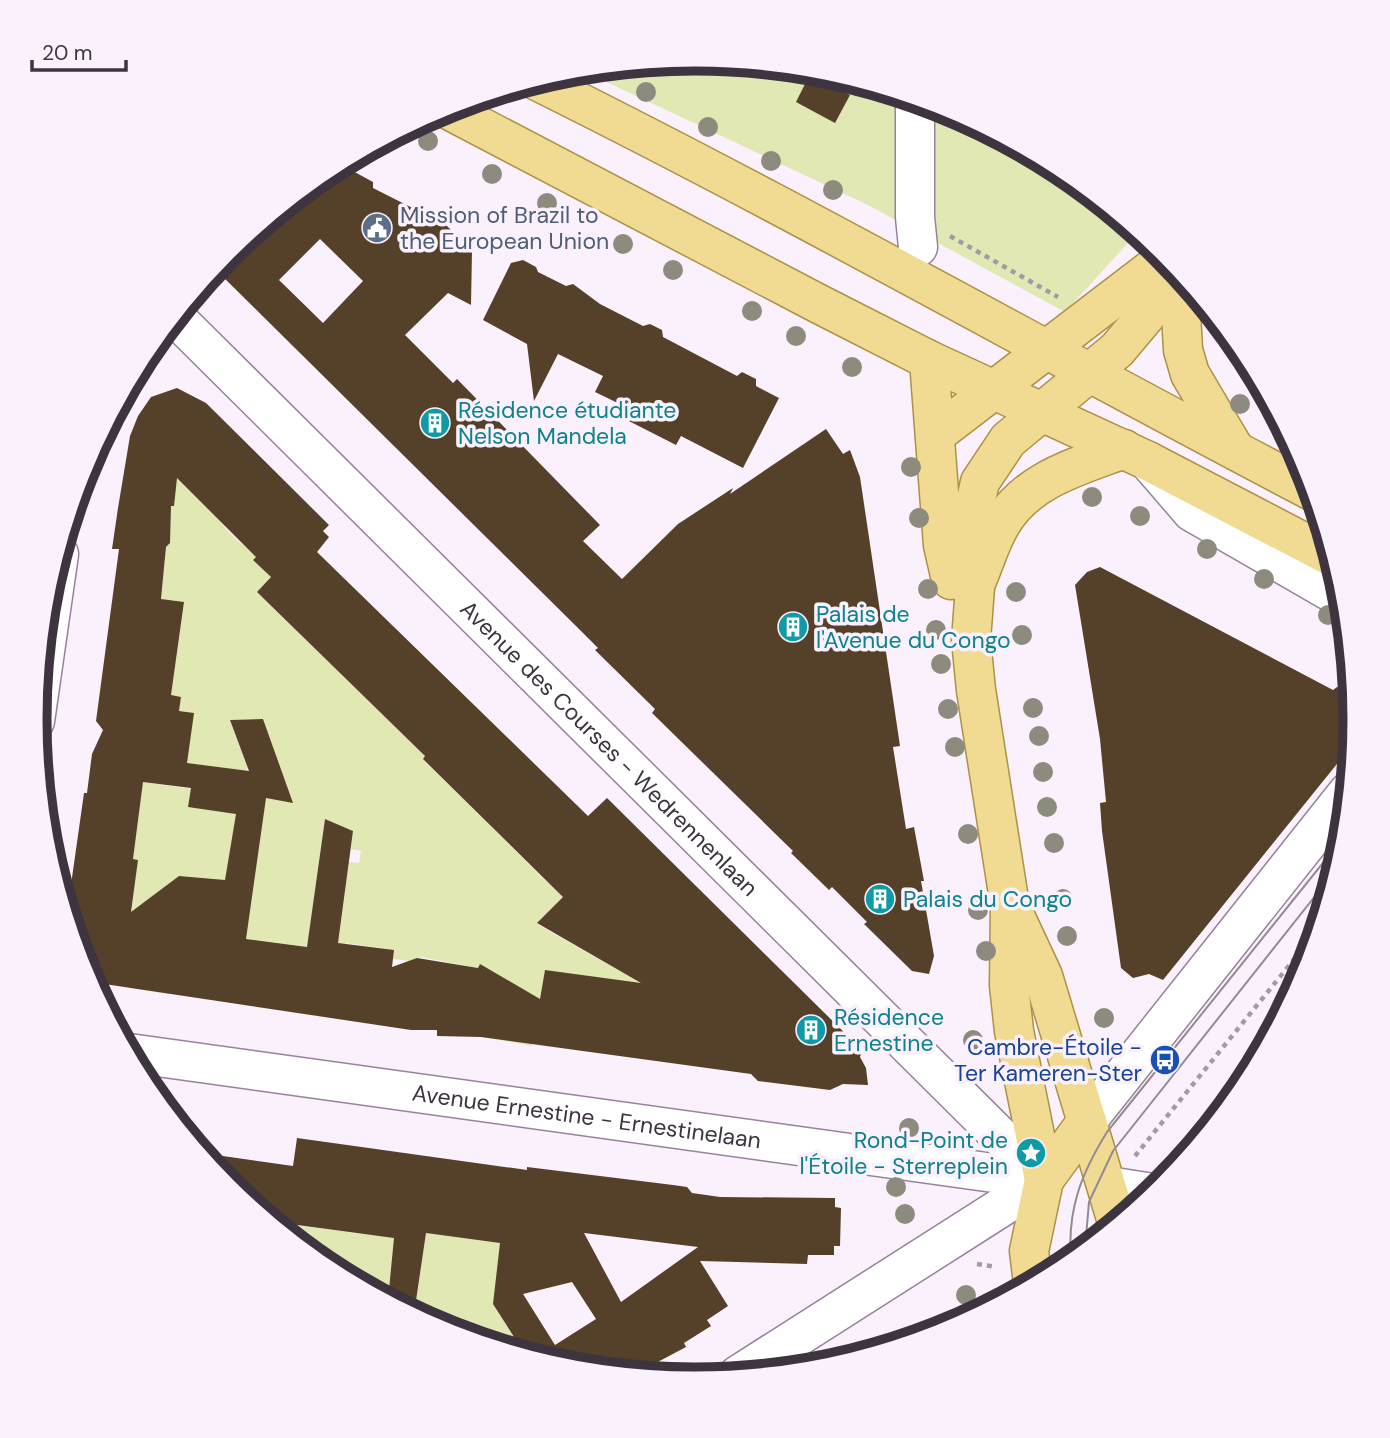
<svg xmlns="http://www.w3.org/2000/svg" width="1390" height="1438" font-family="'DM Sans',sans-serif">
	<rect width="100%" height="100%" fill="#faf1fc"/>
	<g fill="#e2e8b3" fill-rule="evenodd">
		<polygon points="695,59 824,72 948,109 1062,170 1138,232 1065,312 868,205 581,70"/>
		<path d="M179,456C198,487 224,541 259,554L254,560L271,577L257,592L425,756L423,759L548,883L579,882L537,924L620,971L752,1004L545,970L532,1046L489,1038L494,1002L480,965L478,968L421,957L409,961L393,959V950L346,943L344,952L219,935L266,798L292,802L263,719L230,720L245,761L249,762L239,795L225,884L214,879L177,877L169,994L129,988L137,936L128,935L138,860L133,859L143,782L200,790L172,761L193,713L179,711L181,697L171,695L184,603L161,599L165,561L156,559L170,543V507ZM325,819L353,831L351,849L361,851L359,863L349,862L339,937L309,933Z"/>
		<polygon points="399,1220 388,1300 328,1268 288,1235 288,1224 362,1234"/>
		<polygon points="426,1233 500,1243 524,1353 442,1329 414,1314"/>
	</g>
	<g fill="#554029" fill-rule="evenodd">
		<polygon points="810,74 850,95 835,123 796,102"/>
		<path d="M340,164L373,182V188L446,225L472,251L471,305L448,293L405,335L453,383L457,379L600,525L583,541L622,579L678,524L733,488L730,494L826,429L843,454L850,450L860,477L900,746L893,747L906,829L914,827L924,881H921L934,956L929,974L912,971L864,924L867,922L832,887L829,890L791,853L793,851L652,713L655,709L595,650L598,648L576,626L215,269L229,252ZM320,239L363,281L323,323L279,280Z"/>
		<polygon points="523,260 536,267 538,272 566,286 573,284 600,304 643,326 650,324 662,330 663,337 737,376 742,372 756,379 756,386 779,398 743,468 681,436 676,445 621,417 626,407 595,392 603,376 558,354 534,401 527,344 483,320 511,263"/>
		<path d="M177,388L206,403L329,525L323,531L329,537L317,552L588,816L607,798L862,1050L860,1057L866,1068L868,1085L843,1084L830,1090L758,1081L751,1074L481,1037L437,1036V1030H411L91,982L67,913L84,793H87L92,754L103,730L96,721L119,549H112L118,508L130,436L138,416L151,397ZM177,478L256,557L253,560L271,577L257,592L425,756L423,759L563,897L537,923L641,983L545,970L540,999L480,964L478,968L417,958L392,967L394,950L338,943L353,831L325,819L307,947L246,939L266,798L293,803L263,719L230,720L249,771L187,763L194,713L179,711L181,697L171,695L184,602L161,599L166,547L170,543L171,506H174ZM143,782L191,788L188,807L236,814L225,880L179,876L131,912L138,860L133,859Z"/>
		<polygon points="1100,567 1333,690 1337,687 1353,695 1353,744 1163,980 1149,974 1133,978 1121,968 1102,831 1100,803 1106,802 1100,739 1075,585 1087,572"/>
		<path d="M297,1138L527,1170V1167L673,1185L687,1187L692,1193L720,1197L835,1198V1207L841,1208L840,1246H834V1255H808L807,1264L700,1261L728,1306L707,1320L711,1326L684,1343L686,1347L637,1373L566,1366L525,1354L493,1304L500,1243L426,1233L414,1314L388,1300L394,1238L290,1224L288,1235L228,1185L202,1153L293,1166ZM584,1233L633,1239L698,1247L621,1302ZM572,1282L596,1319L555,1345L523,1294Z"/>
	</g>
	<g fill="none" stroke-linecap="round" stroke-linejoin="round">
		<g stroke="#97819b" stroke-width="41">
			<g id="minor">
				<polyline points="915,99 915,217 918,247"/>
				<path id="s1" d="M175,317L1044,1180"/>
				<polyline points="1148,461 1192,512 1343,599"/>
				<polyline points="35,721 59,554"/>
				<path id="s2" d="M129,1053L1044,1180"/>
				<polyline points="1087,1121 1348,792"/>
				<polyline points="1108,1186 1153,1193"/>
				<polyline points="738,1375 1044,1180"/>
			</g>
		</g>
		<g stroke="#ac9147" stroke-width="41">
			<g id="major">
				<path d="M537,81C799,211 1053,356 1312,491"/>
				<polyline points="445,108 819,304 929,360 1146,460 1332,557"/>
				<polyline points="1179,276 1183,350 1190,374 1235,450"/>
				<polyline points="929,360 943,545 951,580"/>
				<polyline points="935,435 1166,258"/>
				<path d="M975,585C984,565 990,542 1001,524C1027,479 1079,466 1124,449"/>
				<polyline points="1015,916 1043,976 1117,1222"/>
				<polyline points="1044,1180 1014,1031 1009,985 1010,906 976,690 971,640 975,587 968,536 980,482 1008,440 1117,350 1180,275"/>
				<polyline points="1033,1283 1029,1251 1044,1180 1087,1121"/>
			</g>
		</g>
		<g stroke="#a39aa5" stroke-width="4.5" stroke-dasharray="5 5" stroke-linecap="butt">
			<polyline points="950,236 1058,297"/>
			<polyline points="1135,1156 1317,931"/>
			<polyline points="977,1264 996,1267"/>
		</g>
		<use href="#minor" stroke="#fff" stroke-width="38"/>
		<use href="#major" stroke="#f1db93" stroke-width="38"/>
		<g stroke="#938a95" stroke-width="2">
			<polyline points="1085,1248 1089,1202 1113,1151 1335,871"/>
			<path d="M1071,1260C1067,1210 1081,1174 1107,1132L1343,838"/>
		</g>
	</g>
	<g fill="#8d8b7d">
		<circle cx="646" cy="92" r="10"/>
		<circle cx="708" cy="127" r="10"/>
		<circle cx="428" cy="141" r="10"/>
		<circle cx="771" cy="161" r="10"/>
		<circle cx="492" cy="174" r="10"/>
		<circle cx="833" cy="190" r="10"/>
		<circle cx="547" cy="203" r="10"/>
		<circle cx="623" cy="244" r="10"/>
		<circle cx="673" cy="270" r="10"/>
		<circle cx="752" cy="311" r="10"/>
		<circle cx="796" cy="336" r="10"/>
		<circle cx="852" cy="367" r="10"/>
		<circle cx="1240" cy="404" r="10"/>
		<circle cx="911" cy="467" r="10"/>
		<circle cx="1092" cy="497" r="10"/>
		<circle cx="1140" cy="516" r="10"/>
		<circle cx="919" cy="518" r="10"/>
		<circle cx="1207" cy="549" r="10"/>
		<circle cx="1264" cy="579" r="10"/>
		<circle cx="928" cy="589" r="10"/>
		<circle cx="1016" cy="592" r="10"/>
		<circle cx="1328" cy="615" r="10"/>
		<circle cx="936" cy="630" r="10"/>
		<circle cx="1022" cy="635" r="10"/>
		<circle cx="941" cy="664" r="10"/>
		<circle cx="1033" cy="708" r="10"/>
		<circle cx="948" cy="709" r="10"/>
		<circle cx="1039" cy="736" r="10"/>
		<circle cx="955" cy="747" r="10"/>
		<circle cx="1043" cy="772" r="10"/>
		<circle cx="1047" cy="807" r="10"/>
		<circle cx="968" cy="834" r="10"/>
		<circle cx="1054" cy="843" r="10"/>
		<circle cx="1063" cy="899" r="10"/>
		<circle cx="978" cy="910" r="10"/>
		<circle cx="1067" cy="936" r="10"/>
		<circle cx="986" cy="951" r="10"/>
		<circle cx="1104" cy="1018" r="10"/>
		<circle cx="973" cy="1040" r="10"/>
		<circle cx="909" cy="1128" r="10"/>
		<circle cx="896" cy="1187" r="10"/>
		<circle cx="905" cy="1214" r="10"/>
		<circle cx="966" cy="1295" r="10"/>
	</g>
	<defs>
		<g id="civic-disc" transform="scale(1.575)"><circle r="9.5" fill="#5c6f8a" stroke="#faf1fc"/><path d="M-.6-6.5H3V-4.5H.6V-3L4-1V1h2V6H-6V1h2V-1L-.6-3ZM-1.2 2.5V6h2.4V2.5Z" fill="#fff"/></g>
		<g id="building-disc" transform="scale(1.575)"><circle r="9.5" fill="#0f9aa8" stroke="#faf1fc"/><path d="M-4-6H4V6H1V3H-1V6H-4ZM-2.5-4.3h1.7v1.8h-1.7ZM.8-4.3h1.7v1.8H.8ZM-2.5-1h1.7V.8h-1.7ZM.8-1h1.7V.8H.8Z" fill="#fff"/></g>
		<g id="bus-disc" transform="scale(1.575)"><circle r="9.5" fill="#1a4fb4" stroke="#faf1fc"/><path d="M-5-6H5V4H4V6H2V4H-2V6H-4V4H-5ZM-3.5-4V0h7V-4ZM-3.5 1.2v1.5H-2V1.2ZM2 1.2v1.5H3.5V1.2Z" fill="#fff"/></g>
		<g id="sight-disc" transform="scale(1.575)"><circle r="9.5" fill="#0f9aa8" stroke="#faf1fc"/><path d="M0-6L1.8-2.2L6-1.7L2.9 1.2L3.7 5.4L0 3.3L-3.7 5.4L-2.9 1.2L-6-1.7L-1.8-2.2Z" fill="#fff"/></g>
	</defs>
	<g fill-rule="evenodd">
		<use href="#civic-disc" x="377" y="228"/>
		<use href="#building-disc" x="435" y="423"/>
		<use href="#building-disc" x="793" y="627"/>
		<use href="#building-disc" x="880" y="899"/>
		<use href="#building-disc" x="811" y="1030"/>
		<use href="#bus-disc" x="1165" y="1060"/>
		<use href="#sight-disc" x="1031" y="1153"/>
	</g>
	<g text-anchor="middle" stroke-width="7" stroke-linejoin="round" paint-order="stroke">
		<g font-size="23" fill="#4e5e75" stroke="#faf1fc" text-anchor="start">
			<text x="400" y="223">Mission of Brazil to<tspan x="400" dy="26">the European Union</tspan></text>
		</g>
		<g font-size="23" fill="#0d838f" stroke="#faf1fc" text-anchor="start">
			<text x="458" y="418">Résidence étudiante<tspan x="458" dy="26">Nelson Mandela</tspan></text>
			<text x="816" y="622">Palais de<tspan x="816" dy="26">l'Avenue du Congo</tspan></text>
			<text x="903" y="907">Palais du Congo</text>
			<text x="834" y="1025">Résidence<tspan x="834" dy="26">Ernestine</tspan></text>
			<text x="1008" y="1148" text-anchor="end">Rond-Point de<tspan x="1008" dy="26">l'Étoile - Sterreplein</tspan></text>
		</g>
		<g font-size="23" fill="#3d343f" stroke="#faf1fc">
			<text dy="8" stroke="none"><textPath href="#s1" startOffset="612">Avenue des Courses - Wedrennenlaan</textPath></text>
			<text dy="8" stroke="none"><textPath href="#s2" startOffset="462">Avenue Ernestine - Ernestinelaan</textPath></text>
		</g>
		<g font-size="23" fill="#164399" stroke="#faf1fc" text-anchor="end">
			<text x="1142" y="1055">Cambre-Étoile -<tspan x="1142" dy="26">Ter Kameren-Ster</tspan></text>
		</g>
	</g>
	<path d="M0 0H1390V1438H0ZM47 719a648 648 0 1 1 1296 0a648 648 0 1 1-1296 0Z" fill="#faf1fc" fill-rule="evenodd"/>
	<path fill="none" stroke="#3d343f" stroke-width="9" d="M47 719a648 648 0 1 1 1296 0a648 648 0 1 1-1296 0Z"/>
	<path d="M32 60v10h94v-10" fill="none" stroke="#3d343f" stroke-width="3.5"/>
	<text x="42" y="60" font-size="21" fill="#3d343f" stroke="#faf1fc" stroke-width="5" paint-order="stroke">20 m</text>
</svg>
